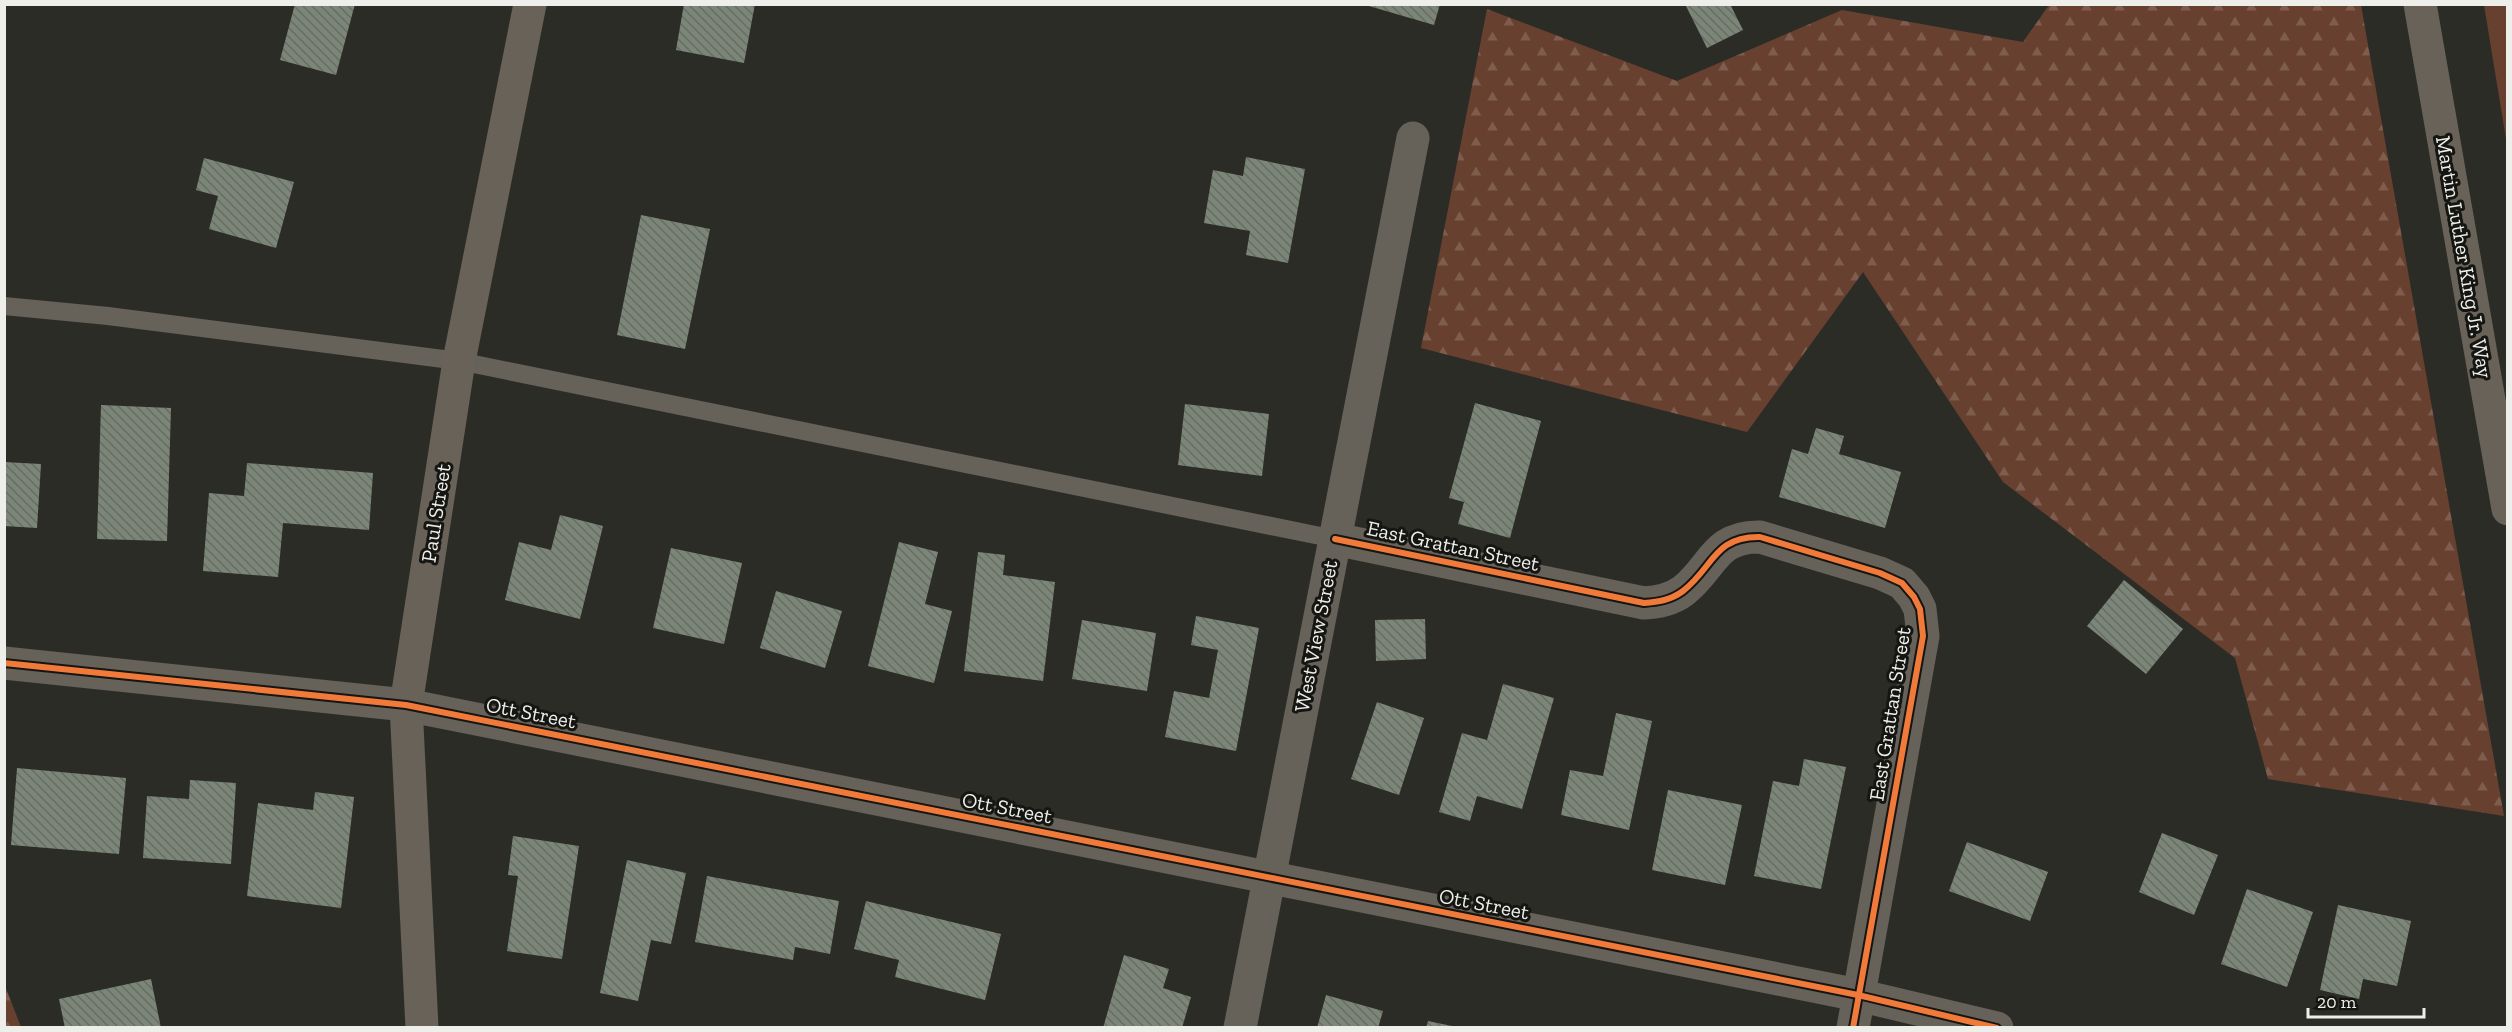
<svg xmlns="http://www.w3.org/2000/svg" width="2512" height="1032" font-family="'Zilla Slab',serif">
	<defs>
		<pattern id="forest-firs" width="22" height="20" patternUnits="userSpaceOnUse" patternTransform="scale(1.5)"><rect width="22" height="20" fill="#684030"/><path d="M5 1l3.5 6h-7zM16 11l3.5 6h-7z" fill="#7e5c4e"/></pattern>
		<pattern id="building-back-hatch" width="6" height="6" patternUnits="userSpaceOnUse" patternTransform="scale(1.5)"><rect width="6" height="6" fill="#7c8678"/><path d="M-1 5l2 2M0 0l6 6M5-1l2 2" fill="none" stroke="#676d64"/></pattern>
	</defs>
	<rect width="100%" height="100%" fill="#2c2c27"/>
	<polygon fill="#684030" points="2484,5 2507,5 2507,145"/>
	<g fill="url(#forest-firs)">
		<polygon points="2049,5 2361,5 2504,816 2268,779 2235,658 2003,482 1863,272 1747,432 1421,348 1487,9 1677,81 1842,10 2023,42"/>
		<polygon points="5,986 21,1027 5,1027"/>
	</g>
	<g fill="url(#building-back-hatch)">
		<polygon points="295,4 355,4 336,75 280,60"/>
		<polygon points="684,4 755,4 744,63 676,50"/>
		<polygon points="1362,4 1440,4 1434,25"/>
		<polygon points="1685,4 1730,4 1743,30 1707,48"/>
		<polygon points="1246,157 1305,169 1288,263 1246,255 1250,231 1204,223 1213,170 1243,176"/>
		<polygon points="204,158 294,182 276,248 209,229 218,196 196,190"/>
		<polygon points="641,215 710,229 685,349 617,335"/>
		<polygon points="1475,403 1541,421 1510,538 1458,524 1464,502 1449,498"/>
		<polygon points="1185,404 1269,414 1262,476 1178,465"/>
		<polygon points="101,405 171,408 167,541 97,539"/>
		<polygon points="1816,428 1844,436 1839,454 1901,472 1885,528 1779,497 1792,449 1808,454"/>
		<polygon points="4,462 41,464 37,528 4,526"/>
		<polygon points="247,463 373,473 369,530 283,523 278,577 203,571 209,493 244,496"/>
		<polygon points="560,515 603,526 580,619 505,600 519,542 551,550"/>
		<polygon points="899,542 938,552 925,604 952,611 934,683 868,666"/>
		<polygon points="671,548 742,563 724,644 653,628"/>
		<polygon points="978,552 1005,555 1003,575 1055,582 1043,681 964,671"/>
		<polygon points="2124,580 2183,629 2146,674 2087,626"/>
		<polygon points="776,591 842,611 825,668 760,648"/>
		<polygon points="1196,616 1259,628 1236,751 1165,737 1174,691 1209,698 1218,650 1191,645"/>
		<polygon points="1425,619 1426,659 1376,661 1375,620"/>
		<polygon points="1082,620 1156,633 1147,691 1072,679"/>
		<polygon points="1503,684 1554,698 1522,809 1477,796 1470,821 1439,812 1462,733 1487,740"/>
		<polygon points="1377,702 1424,718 1399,795 1351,779"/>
		<polygon points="1616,713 1652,721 1629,830 1561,815 1570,770 1603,776"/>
		<polygon points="1804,759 1846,767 1821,889 1754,876 1773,781 1799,786"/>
		<polygon points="17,768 126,778 119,854 11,845"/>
		<polygon points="190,780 236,783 231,864 143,858 147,796 189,799"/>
		<polygon points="1668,790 1742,805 1725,885 1652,870"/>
		<polygon points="315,792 354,797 341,908 247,896 258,803 313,810"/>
		<polygon points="2162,833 2218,855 2194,915 2139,892"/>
		<polygon points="513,836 579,846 562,959 507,951 518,876 508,875"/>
		<polygon points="1967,842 2048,872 2030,921 1949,891"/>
		<polygon points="627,860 686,873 671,944 651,940 638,1001 600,993"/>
		<polygon points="707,876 839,901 830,954 795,947 793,960 695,942"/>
		<polygon points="2247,889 2313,912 2287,987 2221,964"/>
		<polygon points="866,901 1001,934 985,1000 895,977 899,960 854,949"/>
		<polygon points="2338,905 2411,921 2397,986 2363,979 2359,999 2320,990"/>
		<polygon points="1124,955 1169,969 1163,988 1191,997 1182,1028 1103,1028"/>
		<polygon points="151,979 161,1028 65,1028 59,999"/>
		<polygon points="1326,995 1383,1011 1378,1028 1317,1028"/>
		<polygon points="1428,1021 1452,1026 1452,1028 1426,1028"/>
	</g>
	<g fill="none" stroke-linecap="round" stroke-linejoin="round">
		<polyline stroke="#666159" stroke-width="18" points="4,306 108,316 459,361 1335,539"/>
		<g stroke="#666159" stroke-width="33">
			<path d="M1335,539L1644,603C1658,602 1671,600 1683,591C1713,568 1714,536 1760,537L1880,573L1902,583L1914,597L1920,609L1923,636L1853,1028"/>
			<polyline points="4,663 406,705 1858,995 1997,1028"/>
			<polyline points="1240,1028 1413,138"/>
		</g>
		<g stroke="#686259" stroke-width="33">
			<polyline points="2420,4 2508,509"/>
			<polyline points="422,1028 406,705 459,361 530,4"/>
		</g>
		<g stroke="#151512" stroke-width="10">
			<g id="cycleway">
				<path d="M1335,539L1644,603C1658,602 1671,600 1683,591C1713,568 1714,536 1760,537L1880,573L1902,583L1914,597L1920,609L1923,636L1853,1028"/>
				<polyline points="4,663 406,705 1858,995 1997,1028"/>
			</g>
		</g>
		<use href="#cycleway" stroke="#f17a3a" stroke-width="6"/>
	</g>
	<g text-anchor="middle" stroke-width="6" stroke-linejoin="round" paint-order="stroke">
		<g font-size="21" fill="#eeeeea" stroke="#151512">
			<text transform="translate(2464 257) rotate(80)" y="7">Martin Luther King Jr. Way</text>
			<text transform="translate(436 513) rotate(-81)" y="7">Paul Street</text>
			<text transform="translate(1453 546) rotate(12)" y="7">East Grattan Street</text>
			<text transform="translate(1316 636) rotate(-79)" y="7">West View Street</text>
			<text transform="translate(531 713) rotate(11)" y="7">Ott Street</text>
			<text transform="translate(1890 714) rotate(-81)" y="7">East Grattan Street</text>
			<text transform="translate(1007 808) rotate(11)" y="7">Ott Street</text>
			<text transform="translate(1484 904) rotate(11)" y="7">Ott Street</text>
		</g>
	</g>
	<rect width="2512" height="1032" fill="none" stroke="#eeeeea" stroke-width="12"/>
	<path d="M2308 1008v9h116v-9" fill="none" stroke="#eeeeea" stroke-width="3"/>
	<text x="2317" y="1008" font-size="18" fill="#eeeeea" stroke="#151512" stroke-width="4.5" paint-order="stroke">20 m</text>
</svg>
